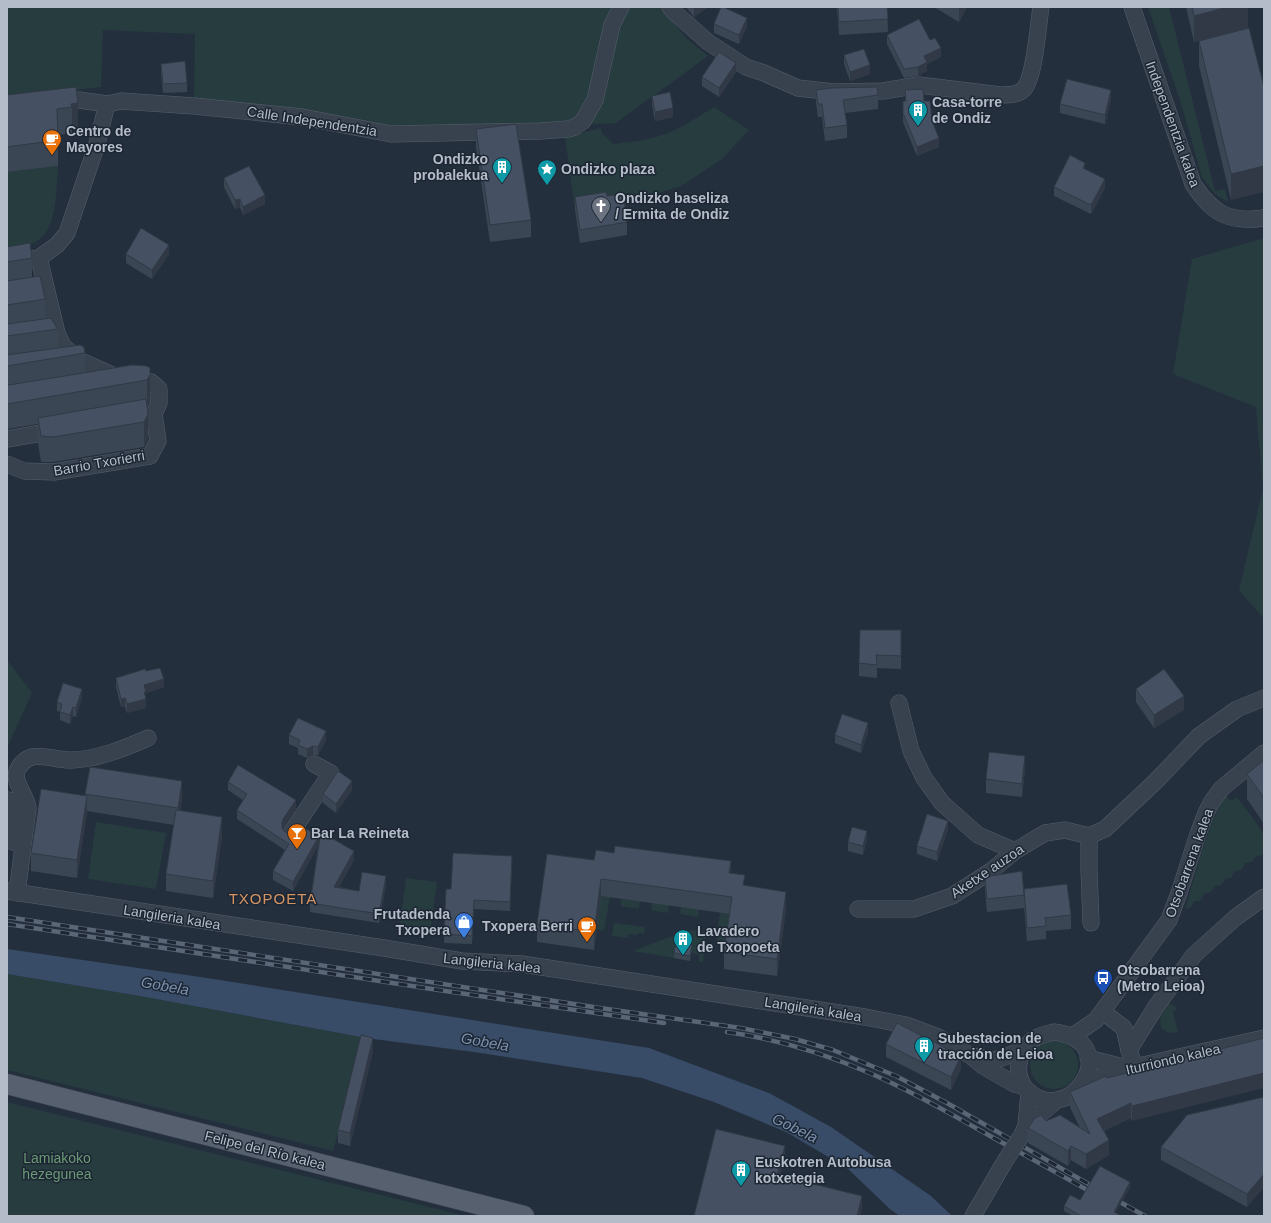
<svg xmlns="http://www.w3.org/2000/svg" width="1271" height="1223" font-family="Helvetica,sans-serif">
	<rect width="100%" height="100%" fill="#242f3e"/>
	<g fill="#263c3f">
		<polygon points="7,7 661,7 685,37 708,56 616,123 465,132 391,134 194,106 195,34 103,30 101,87 7,98"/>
		<polygon points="1148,7 1169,7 1215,191 1225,189 1228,202 1215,194 1202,177 1181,103"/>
		<path d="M714,107L749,130L722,159L681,186L640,199L623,207L606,206L575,210L565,137L601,128L602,133L613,144C629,142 644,141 659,136C678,131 697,117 714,107Z"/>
		<path d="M58,166C56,188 58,232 34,243C26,246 16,247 7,248V172Z"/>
		<polygon points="1264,238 1264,619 1239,590 1263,489 1256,407 1173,374 1192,259"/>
		<polygon points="7,660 32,693 7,748"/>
		<path d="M1226,796L1231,801L1237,797C1243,805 1261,828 1264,836C1265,841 1265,850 1262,855L1256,856L1252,862L1245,863L1242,870L1235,871L1231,878L1226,879L1221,885L1215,886L1211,892L1204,894L1200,901H1195L1190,908L1185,909C1190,892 1195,875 1200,858C1207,837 1213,815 1226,796Z"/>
		<polygon points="96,822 166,833 156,889 88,879"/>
		<polygon points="406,878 437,882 430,934 399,930"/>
		<polygon points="601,896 610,897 604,931 596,929"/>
		<polygon points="621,899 640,901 639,909 621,906"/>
		<polygon points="652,903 669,905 668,913 651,910"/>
		<polygon points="681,907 699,909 698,917 680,914"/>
		<polygon points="720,912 732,914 727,945 716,943"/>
		<polygon points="614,923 645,927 644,934 638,933 638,935 628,934 628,938 612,936"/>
		<polygon points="688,930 707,932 703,962 699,962 699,955 692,953 676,947 674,958 633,951"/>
		<polygon points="7,974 140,996 366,1038 333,1151 7,1070"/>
		<polygon points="1168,1002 1177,1008 1173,1013 1178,1032 1168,1033 1161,1028 1160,1019"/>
		<circle cx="1054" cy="1065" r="24"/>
		<polygon points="7,1102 465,1216 7,1216"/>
	</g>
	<polygon fill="#394c67" points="7,949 207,978 649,1048 769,1093 831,1127 931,1196 952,1216 900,1216 891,1210 847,1168 786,1132 714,1102 642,1078 474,1052 366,1038 140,996 7,974"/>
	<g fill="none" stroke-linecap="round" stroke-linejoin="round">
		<g stroke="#565f6c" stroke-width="17">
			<g id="minor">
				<path d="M670,7L674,12L708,42L746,67L764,73L798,88L834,92L883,91L919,85L1001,95C1009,95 1018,95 1024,89C1035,76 1038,26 1041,7"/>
				<path d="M1132,7L1193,184C1212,213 1228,223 1264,218"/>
				<polyline points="56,102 79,100 107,104 121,101 194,106 302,117 391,134 541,131 568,129 575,127 583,121 595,100 612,25 621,7"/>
				<polyline points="39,258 57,333 63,346 81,361 119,378"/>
				<polyline points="7,263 39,258 57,245 67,233 97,144 107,104"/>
				<polyline points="7,439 59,430"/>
				<polyline points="7,464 24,471 54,472 150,456 158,441 154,414 159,403 159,389 151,382 128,381"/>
				<polyline points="899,703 911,751 924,778 942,803 978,835 1015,851"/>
				<polyline points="7,800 14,801 15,819 13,842"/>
				<polyline points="291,833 331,773 314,764"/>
				<polyline points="1089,836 1089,869 1091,923"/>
				<polyline points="7,891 384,948 462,961 522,964 865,1017 906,1025 938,1037 971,1056 983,1066 1014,1084 1023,1086"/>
				<path d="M17,893L28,808C27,795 13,784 17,771C20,764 25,759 32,757C42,754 60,761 72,760C98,759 123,749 148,738"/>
				<polyline points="858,909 914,909 952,896 991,871 1015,851 1045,833 1065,830 1089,836 1105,829 1155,782 1199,736 1237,709 1264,698"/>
				<polyline points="1107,1015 1124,1028 1129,1050"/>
				<path d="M1054,1032C1128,1042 1069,1131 1027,1090C1013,1076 1018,1053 1031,1041C1038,1035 1046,1034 1054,1032Z"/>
				<polyline points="1070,1036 1077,1033 1096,1020 1169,920 1179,893 1198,834 1206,813 1211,803 1221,789 1264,753"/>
				<polyline points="974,1056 993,1060 1002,1058 1024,1049"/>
				<polyline points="1088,1058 1127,1068"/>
				<polyline points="1132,1059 1129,1050 1157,1005 1194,955 1235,918 1264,897"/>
				<polyline points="1084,1082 1134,1067 1264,1038"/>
				<polyline points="1026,1126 1029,1092"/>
				<polyline points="1023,1133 1026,1126 1057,1100"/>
				<polyline points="973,1216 1005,1161"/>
			</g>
		</g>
		<g stroke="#414a57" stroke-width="21">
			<polyline id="major" points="7,1084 524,1216"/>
		</g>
		<use href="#minor" stroke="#38414e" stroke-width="16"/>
		<use href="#major" stroke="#56606e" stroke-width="20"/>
		<g stroke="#5a6575" stroke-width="4.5">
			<g id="rail">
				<polyline points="7,917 600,1008 741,1028 795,1039 833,1050 896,1076 947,1103 1099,1190"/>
				<polyline points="7,924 425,988 664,1023"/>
				<path d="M727,1032C777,1039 826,1054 872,1074C913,1092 951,1114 990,1136C1025,1155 1061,1175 1096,1195"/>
				<polyline points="1111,1197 1145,1216"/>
			</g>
		</g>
		<use href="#rail" stroke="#1d2633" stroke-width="3" stroke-dasharray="9" stroke-linecap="butt"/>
		<g stroke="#565f6c" stroke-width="17" stroke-linecap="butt">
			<polyline id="minor-bridge" points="1005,1161 1023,1133"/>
		</g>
		<use href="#minor-bridge" stroke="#38414e" stroke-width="16"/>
	</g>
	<g fill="#3b4654">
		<polygon points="686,7 708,7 694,17"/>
		<polygon points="837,7 887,7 888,32 839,35"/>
		<polygon points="934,7 967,7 959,22"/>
		<polygon points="1186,7 1248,7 1248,28 1194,42"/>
		<polygon points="714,24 747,26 739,44 714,33"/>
		<polygon points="1249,28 1231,200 1199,66 1199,41"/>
		<polygon points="887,35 930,40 941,57 927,64 927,71 918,76 904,78 887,44"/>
		<polygon points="844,55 870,74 850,81 844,64"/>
		<polygon points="161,64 187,83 187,92 163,93 161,73"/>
		<polygon points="736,72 719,97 702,86 702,77"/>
		<polygon points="76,87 78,128 72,130 72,133 58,135 58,166 7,172 7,95"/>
		<polygon points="816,90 878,95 878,109 845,113 847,125 847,138 825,141 822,117 818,117 816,103"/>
		<polygon points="905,90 924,101 932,121 939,147 917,156 903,122 903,101 905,101"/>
		<polygon points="652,96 673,117 655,121 652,105"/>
		<polygon points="1111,99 1105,124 1060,113 1060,104"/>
		<polygon points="476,129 531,220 531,237 490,242 476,147"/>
		<polygon points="1085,169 1105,188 1091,214 1054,196 1054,187"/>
		<polygon points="224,178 265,204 243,215 240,207 235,209 224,187"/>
		<polygon points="607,196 627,222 627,235 580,243 575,210 575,197"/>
		<polygon points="7,247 32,258 32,277 45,299 45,319 55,325 58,329 58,348 85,353 85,373 147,366 150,401 147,406 148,439 144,447 53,462 41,462 38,443 38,424 7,429"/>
		<polygon points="126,254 169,254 152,279 126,263"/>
		<polygon points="901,643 901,669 877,668 877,678 859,676 859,663"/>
		<polygon points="146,671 164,687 146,693 146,708 127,713 125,707 121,707 116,687 116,678"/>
		<polygon points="1136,689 1184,710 1154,728 1136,702"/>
		<polygon points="82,698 76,717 73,716 70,724 60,720 60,712 57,711 57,702"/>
		<polygon points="868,732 861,753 835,743 835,735"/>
		<polygon points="289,735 326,740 318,755 313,755 307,758 298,754 298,748 289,744"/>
		<polygon points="1264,760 1264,824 1247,799 1247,774"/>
		<polygon points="1025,769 1022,797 986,793 986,779"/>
		<polygon points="228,782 296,809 283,828 283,829 285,832 319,843 354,860 339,887 359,891 386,885 379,923 310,912 310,903 318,845 293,891 273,880 273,871 285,850 237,819 237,810 243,800 228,790"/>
		<polygon points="352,790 336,813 323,803 323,794"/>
		<polygon points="85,794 182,798 180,811 222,835 213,898 166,891 166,874 174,825 87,811 77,878 31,871 31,853 85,796"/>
		<polygon points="948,830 937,861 917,854 917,846"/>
		<polygon points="867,839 863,855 848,851 848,842"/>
		<polygon points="594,860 731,873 745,885 786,909 777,976 724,969 724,952 730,914 601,896 594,950 537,942 537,924"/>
		<polygon points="512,864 510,911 474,909 472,944 444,943 444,934 451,889"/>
		<polygon points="985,877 1024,891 1071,915 1071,929 1046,931 1046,939 1027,941 1024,907 1024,908 987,912 985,890"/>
		<polygon points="692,949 690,961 674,958 674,953"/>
		<polygon points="1264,1038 1132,1121 1131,1118 1104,1131 1109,1155 1086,1169 1071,1160 1068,1166 1028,1143 1028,1128 1046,1121 1080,1128 1070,1107 1070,1092 1107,1078"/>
		<polygon points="886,1044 961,1069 951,1090 886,1057"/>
		<polygon points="373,1051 350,1146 338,1143 338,1130"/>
		<polygon points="1264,1097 1264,1187 1247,1207 1161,1160 1161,1147"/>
		<polygon points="1130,1187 1115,1213 1121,1216 1073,1216 1064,1211 1064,1206 1080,1200"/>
	</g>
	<g fill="#303945">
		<polygon points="696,7 708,7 694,17 694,8"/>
		<polygon points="959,7 967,7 959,22"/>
		<polygon points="1228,7 1248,7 1248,28 1194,42 1194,16"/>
		<polygon points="747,18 747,26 739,44 739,35"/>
		<polygon points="941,48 941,57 927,64 927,71 918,76 918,67 924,56"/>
		<polygon points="736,63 736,72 719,97 719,88"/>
		<polygon points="870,65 870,74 850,81 850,72"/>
		<polygon points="1111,90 1111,99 1105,124 1105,115"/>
		<polygon points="78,103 78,128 72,130 72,107 71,104"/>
		<polygon points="673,108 673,117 655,121 655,112"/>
		<polygon points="939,138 939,147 917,156 917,147"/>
		<polygon points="1085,163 1085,172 1083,168"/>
		<polygon points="1264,166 1264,192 1231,200 1231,174"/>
		<polygon points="1105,179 1105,188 1091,214 1091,205"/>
		<polygon points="265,195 265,204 243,215 243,207"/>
		<polygon points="240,199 240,207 235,209 235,200"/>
		<polygon points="169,245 169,254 152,279 152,270"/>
		<polygon points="150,375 150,401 147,405 147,380"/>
		<polygon points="148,414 148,439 144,447 144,422"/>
		<polygon points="164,679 164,687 146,693 146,708 127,713 127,704 144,685"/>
		<polygon points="82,689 82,698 76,717 76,708"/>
		<polygon points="1184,696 1184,710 1154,728 1154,715"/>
		<polygon points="125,698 125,707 121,707 121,699"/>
		<polygon points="73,707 73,716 70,724 70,715"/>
		<polygon points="868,723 868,732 861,753 861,745"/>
		<polygon points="326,731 326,740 318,755 318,747"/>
		<polygon points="313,746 313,755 307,758 307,749"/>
		<polygon points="1025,756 1025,769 1022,797 1022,784"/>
		<polygon points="182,781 182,798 178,825 178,808"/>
		<polygon points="352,781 352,790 336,813 336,804"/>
		<polygon points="87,796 87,814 77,878 77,860"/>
		<polygon points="296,800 296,809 283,828 282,832 282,823 283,819"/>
		<polygon points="222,817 222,835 213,898 213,881"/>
		<polygon points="948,821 948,830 937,861 937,852"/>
		<polygon points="867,831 867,839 863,855 863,846"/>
		<polygon points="319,836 319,845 293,891 293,882"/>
		<polygon points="354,851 354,860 334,896 334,887"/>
		<polygon points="512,856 512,864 510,911 510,902"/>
		<polygon points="731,861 731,879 729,873"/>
		<polygon points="386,876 386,885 379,923 379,914"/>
		<polygon points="601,879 601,896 594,950 594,932"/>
		<polygon points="786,892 786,909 777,976 777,959"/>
		<polygon points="474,900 474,909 472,944 472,936"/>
		<polygon points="692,945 692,949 690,961 690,956"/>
		<polygon points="373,1038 373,1051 350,1146 350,1133"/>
		<polygon points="961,1056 961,1069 951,1090 951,1077"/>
		<polygon points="1264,1073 1264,1088 1132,1121 1132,1106"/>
		<polygon points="1131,1103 1131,1118 1097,1134 1097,1119"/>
		<polygon points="1109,1140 1109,1155 1086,1169 1086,1154"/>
		<polygon points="785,1146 785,1159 777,1188 777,1175"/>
		<polygon points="1071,1146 1071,1160 1068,1166 1068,1151"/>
		<polygon points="1264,1174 1264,1187 1247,1207 1247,1194"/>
		<polygon points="1130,1182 1130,1187 1114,1216 1114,1212"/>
		<polygon points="862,1196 862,1210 860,1216 857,1216"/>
	</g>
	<g fill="#455162" stroke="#303945">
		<polygon points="721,7 723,7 747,18 739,35 714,24"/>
		<polygon points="838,7 887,7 888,19 839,22"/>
		<polygon points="1192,7 1228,7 1194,16"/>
		<polygon points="919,19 930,40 935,38 941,48 924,56 927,62 918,67 904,69 887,35"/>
		<polygon points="1249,28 1264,87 1264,166 1231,174 1199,41"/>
		<polygon points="864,49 870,65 850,72 844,55"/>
		<polygon points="719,52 736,63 719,88 702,77"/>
		<polygon points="185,61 187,83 163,84 161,64"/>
		<polygon points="1067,79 1111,90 1105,115 1060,104"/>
		<polygon points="76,87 78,103 71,104 72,107 57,109 58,140 7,147 7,95"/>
		<polygon points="877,87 878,95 843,100 847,125 825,128 822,104 818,104 816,90 831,88"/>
		<polygon points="923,89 924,101 930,101 932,121 939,138 917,147 903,113 903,101 906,101 905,90"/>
		<polygon points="670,92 673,108 655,112 652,96"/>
		<polygon points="516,124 531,220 490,225 476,129"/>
		<polygon points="1070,155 1085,163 1083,168 1105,179 1091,205 1054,187"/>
		<polygon points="249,166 265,195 243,207 240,199 235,200 224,178"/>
		<polygon points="606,192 607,196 623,194 627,222 580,230 575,197"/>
		<polygon points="141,228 169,245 152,270 126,254"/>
		<polygon points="30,243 32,258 7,262 7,247"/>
		<polygon points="40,276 45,299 7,305 7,281"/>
		<polygon points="51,318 55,325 58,329 7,336 7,324"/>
		<polygon points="80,345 84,347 85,353 7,366 7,355"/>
		<polygon points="132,365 147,366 150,368 150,375 147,380 7,404 7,384 9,385"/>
		<polygon points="146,399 148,414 144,422 53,437 41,436 38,418"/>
		<polygon points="860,630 901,630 901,656 876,655 877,665 859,663"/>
		<polygon points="160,668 164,679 144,685 146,692 144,692 146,699 127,704 125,698 121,699 116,678 145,669 146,671"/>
		<polygon points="1164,669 1184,696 1154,715 1136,689"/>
		<polygon points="63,683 82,689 76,708 73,707 70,715 60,712 62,704 57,702"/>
		<polygon points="842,714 868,723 861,745 835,735"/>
		<polygon points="298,718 326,731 318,747 313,746 307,749 298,745 300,740 289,735"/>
		<polygon points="989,752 1025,756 1022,784 986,779"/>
		<polygon points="1264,760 1264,798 1247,774"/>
		<polygon points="238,765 296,800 283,819 282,823 282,828 285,832 290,834 295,833 301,826 319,836 293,882 273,871 289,844 237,810 247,794 228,782"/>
		<polygon points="90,767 182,781 178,808 85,794"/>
		<polygon points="338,771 352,781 336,804 323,794"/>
		<polygon points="41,789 87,796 77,860 31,853"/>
		<polygon points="176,810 222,817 213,881 166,874"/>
		<polygon points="927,814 948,821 937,852 917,846"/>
		<polygon points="852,827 867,831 863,846 848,842"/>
		<polygon points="321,832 354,851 334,887 359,891 362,872 386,876 379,914 310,903"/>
		<polygon points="615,846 731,861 729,873 745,875 743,885 786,892 777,959 724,952 732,897 601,879 594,932 537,924 547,854 594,860 596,850 614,853"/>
		<polygon points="453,853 512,856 510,902 474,900 472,936 444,934 446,889 451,889"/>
		<polygon points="1022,871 1024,895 987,899 985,877"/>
		<polygon points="1067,884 1071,915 1045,918 1046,926 1027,928 1024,889"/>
		<polygon points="676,942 692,945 690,956 674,953"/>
		<polygon points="897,1023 961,1056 951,1077 886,1044"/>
		<polygon points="361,1035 373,1038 350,1133 338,1130"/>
		<polygon points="1264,1038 1264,1073 1132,1106 1131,1103 1097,1119 1109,1140 1086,1154 1071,1146 1068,1151 1028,1128 1035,1118 1041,1115 1046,1121 1060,1115 1090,1134 1070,1092 1106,1076 1107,1078"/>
		<polygon points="1264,1097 1264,1174 1247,1194 1161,1147 1187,1115"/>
		<polygon points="716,1129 785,1146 777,1175 862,1196 857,1216 694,1216"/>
		<polygon points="1100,1166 1130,1182 1114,1212 1121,1216 1081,1216 1064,1206 1070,1195 1080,1200"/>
	</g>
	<defs>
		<g id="building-pin" transform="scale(1)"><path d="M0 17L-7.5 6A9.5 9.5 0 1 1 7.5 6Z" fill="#0f9aa8" stroke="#1d2633"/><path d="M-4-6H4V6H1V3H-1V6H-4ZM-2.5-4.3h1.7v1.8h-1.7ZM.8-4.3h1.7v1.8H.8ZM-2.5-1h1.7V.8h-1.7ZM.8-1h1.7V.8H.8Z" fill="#fff"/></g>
		<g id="cafe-pin" transform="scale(1)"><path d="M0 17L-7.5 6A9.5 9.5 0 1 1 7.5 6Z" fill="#e8710a" stroke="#1d2633"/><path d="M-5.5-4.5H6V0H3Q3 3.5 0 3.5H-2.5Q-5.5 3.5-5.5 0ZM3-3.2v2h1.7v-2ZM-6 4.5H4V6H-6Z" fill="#fff"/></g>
		<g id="sight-pin" transform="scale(1)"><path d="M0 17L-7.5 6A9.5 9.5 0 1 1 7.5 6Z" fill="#0f9aa8" stroke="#1d2633"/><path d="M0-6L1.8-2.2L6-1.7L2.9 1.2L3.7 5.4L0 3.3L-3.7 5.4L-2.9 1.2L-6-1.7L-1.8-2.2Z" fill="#fff"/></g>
		<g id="church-pin" transform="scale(1)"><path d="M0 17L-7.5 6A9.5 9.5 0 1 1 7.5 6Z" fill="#6b7280" stroke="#1d2633"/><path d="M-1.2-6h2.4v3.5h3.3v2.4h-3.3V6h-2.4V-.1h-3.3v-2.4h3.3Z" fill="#fff"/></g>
		<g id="bar-pin" transform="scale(1)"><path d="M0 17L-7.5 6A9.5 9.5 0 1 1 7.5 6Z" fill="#e8710a" stroke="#1d2633"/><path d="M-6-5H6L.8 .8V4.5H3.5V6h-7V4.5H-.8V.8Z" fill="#fff"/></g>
		<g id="shop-pin" transform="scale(1)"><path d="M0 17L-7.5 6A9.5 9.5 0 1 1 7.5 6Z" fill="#3f7fe0" stroke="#1d2633"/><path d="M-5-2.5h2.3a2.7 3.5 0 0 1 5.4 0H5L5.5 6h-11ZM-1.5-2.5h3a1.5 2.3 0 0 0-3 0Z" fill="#fff"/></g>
		<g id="bus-pin" transform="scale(1)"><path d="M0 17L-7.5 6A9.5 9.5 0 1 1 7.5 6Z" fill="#1a4fb4" stroke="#1d2633"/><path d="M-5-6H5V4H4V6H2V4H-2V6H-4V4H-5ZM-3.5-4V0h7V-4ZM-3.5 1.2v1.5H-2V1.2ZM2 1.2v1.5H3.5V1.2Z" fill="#fff"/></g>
	</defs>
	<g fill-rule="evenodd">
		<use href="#building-pin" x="918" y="110"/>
		<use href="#cafe-pin" x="52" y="139"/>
		<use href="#building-pin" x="502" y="167"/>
		<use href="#sight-pin" x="547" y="169"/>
		<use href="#church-pin" x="601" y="206"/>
		<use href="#bar-pin" x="297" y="833"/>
		<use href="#shop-pin" x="464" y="922"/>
		<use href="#cafe-pin" x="587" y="926"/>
		<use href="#building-pin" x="683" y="939"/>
		<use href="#bus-pin" x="1103" y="978"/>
		<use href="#building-pin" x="924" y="1046"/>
		<use href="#building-pin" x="741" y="1170"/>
	</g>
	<g text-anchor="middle" stroke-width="3" stroke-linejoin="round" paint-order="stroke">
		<g font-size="14" font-weight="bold" fill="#b4bcc9" stroke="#1d2633" text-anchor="start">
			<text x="932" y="107">Casa-torre<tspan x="932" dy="16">de Ondiz</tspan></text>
			<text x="66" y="136">Centro de<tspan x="66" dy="16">Mayores</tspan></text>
			<text x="488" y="164" text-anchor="end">Ondizko<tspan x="488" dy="16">probalekua</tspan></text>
			<text x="561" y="174">Ondizko plaza</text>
			<text x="615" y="203">Ondizko baseliza<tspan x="615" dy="16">/ Ermita de Ondiz</tspan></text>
			<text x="311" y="838">Bar La Reineta</text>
			<text x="450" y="919" text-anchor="end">Frutadenda<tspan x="450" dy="16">Txopera</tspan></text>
			<text x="573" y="931" text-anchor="end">Txopera Berri</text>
			<text x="697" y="936">Lavadero<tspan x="697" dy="16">de Txopoeta</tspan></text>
			<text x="1117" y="975">Otsobarrena<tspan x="1117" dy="16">(Metro Leioa)</tspan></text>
			<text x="938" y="1043">Subestacion de<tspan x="938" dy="16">tracción de Leioa</tspan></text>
			<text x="755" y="1167">Euskotren Autobusa<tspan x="755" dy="16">kotxetegia</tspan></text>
		</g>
		<g font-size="14" fill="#b4bcc9" stroke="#1d2633">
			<text transform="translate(312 121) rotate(9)" y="5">Calle Independentzia</text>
			<text transform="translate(1173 124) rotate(70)" y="5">Independentzia kalea</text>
			<text transform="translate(99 463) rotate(-10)" y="5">Barrio Txorierri</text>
			<text transform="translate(1189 863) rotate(-70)" y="5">Otsobarrena kalea</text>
			<text transform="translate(987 871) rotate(-34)" y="5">Aketxe auzoa</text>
			<text transform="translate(172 917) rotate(9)" y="5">Langileria kalea</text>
			<text transform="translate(492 963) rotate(6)" y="5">Langileria kalea</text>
			<text transform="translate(813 1009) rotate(9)" y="5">Langileria kalea</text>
			<text transform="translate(1173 1059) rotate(-13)" y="5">Iturriondo kalea</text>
			<text transform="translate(265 1150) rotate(14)" y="5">Felipe del Río kalea</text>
		</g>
		<g font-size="14" fill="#6b9a76" stroke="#1d2633">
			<text x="57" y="1163">Lamiakoko<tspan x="57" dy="16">hezegunea</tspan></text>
		</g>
		<g font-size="15" letter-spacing="1" fill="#d59563" stroke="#1d2633">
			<text x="273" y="904">TXOPOETA</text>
		</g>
		<g font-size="15" font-style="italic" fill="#7c92b1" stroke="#1d2633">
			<text transform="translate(165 986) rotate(10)" y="5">Gobela</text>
			<text transform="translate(485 1042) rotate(10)" y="5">Gobela</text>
			<text transform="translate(795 1128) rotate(26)" y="5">Gobela</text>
		</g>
	</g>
	<rect width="1271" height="1223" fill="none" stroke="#b4bcc9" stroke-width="16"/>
</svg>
